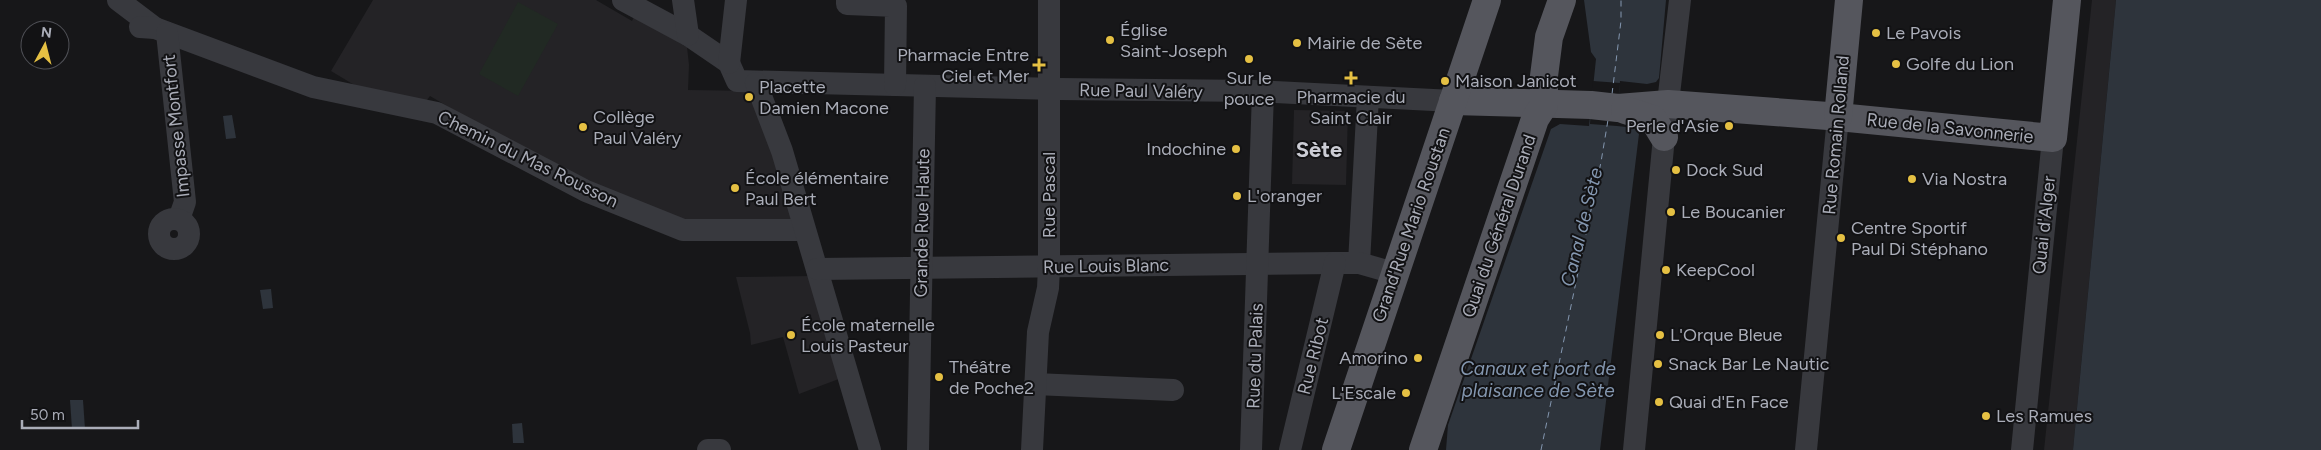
<svg xmlns="http://www.w3.org/2000/svg" width="2321" height="450" font-family="Figtree,sans-serif">
	<rect width="100%" height="100%" fill="#171719"/>
	<g fill="#242326">
		<polygon points="373,0 596,0 632,21 635,15 687,47 689,65 688,90 755,91 794,223 682,223 572,179 430,96 424,104 361,89 331,71"/>
		<polygon points="2092,0 2116,0 2073,450 2044,450"/>
		<polygon points="1294,110 1348,111 1346,185 1292,184"/>
		<polygon points="812,276 844,377 799,394 783,337 751,345 750,333 736,277"/>
	</g>
	<polygon fill="#212923" points="518,2 558,24 518,96 479,74"/>
	<g fill="#2e343c">
		<polygon points="1584,0 1666,0 1659,78 1656,82 1647,84 1620,81 1617,126 1635,128 1639,134 1600,450 1446,450 1448,425 1551,129 1560,124 1589,126 1596,59 1591,52"/>
		<polygon points="2116,0 2321,0 2321,450 2073,450"/>
		<polygon points="232,115 236,138 226,139 223,116"/>
		<polygon points="271,289 273,308 263,309 260,290"/>
		<polygon points="70,400 83,400 85,429 72,429"/>
		<polygon points="522,423 524,443 513,443 512,424"/>
	</g>
	<polygon fill="#171719" points="1593,81 1620,83 1617,126 1590,124"/>
	<g fill="none" stroke-linecap="round" stroke-linejoin="round">
		<g stroke="#8497b0" stroke-width="1" stroke-dasharray="6 5" stroke-linecap="butt">
			<polyline points="1612,94 1621,21 1621,0"/>
			<polyline points="1541,450 1601,162 1608,120"/>
		</g>
		<g stroke="#38393e" stroke-width="22">
			<polyline points="118,0 155,28"/>
			<polyline points="623,0 688,35 729,63 737,81 1058,89 1254,91 1453,101"/>
			<polyline points="683,0 688,35"/>
			<polyline points="847,0 847,4 896,6 895,85"/>
			<polyline points="140,27 155,28 313,87 437,113 586,191 683,230 804,230"/>
			<polyline points="167,33 185,202 179,219"/>
			<polyline points="729,63 736,0"/>
			<polyline points="756,83 782,151 870,450"/>
			<circle cx="174" cy="234" r="15"/>
			<polyline points="1359,263 1368,97"/>
			<polyline points="817,269 1335,263 1359,263 1394,273"/>
			<polyline points="1035,384 1173,390"/>
			<polyline points="708,450 720,450"/>
			<polyline points="918,450 925,86"/>
			<polyline points="1032,450 1038,332 1048,288 1049,267 1049,0"/>
			<polyline points="1251,450 1263,92"/>
			<polyline points="1290,450 1335,263"/>
			<polyline points="1634,450 1664,137 1680,0"/>
			<polyline points="1806,450 1838,117"/>
			<polyline points="2022,450 2053,138"/>
		</g>
		<g stroke="#55565d" stroke-width="28">
			<polyline points="1453,101 1591,105 1618,108 1668,104 1828,116 2053,138 2067,0"/>
			<polyline points="1625,110 1653,119 1664,137"/>
			<polyline points="1838,117 1849,0"/>
			<polyline points="1336,450 1487,0"/>
			<polyline points="1423,450 1535,119 1544,105 1544,76 1549,37 1562,0"/>
		</g>
	</g>
	<g fill="#e5c043" stroke="#121214" stroke-width="2">
		<circle cx="1876" cy="33" r="5"/>
		<circle cx="1110" cy="40" r="5"/>
		<circle cx="1297" cy="43" r="5"/>
		<circle cx="1249" cy="59" r="5"/>
		<circle cx="1896" cy="64" r="5"/>
		<path d="M1036.5 57.5h5v5h5v5h-5v5h-5v-5h-5v-5h5z"/>
		<path d="M1348.5 70.5h5v5h5v5h-5v5h-5v-5h-5v-5h5z"/>
		<circle cx="1445" cy="81" r="5"/>
		<circle cx="749" cy="97" r="5"/>
		<circle cx="1729" cy="126" r="5"/>
		<circle cx="583" cy="127" r="5"/>
		<circle cx="1236" cy="149" r="5"/>
		<circle cx="1676" cy="170" r="5"/>
		<circle cx="1912" cy="179" r="5"/>
		<circle cx="735" cy="188" r="5"/>
		<circle cx="1237" cy="196" r="5"/>
		<circle cx="1671" cy="212" r="5"/>
		<circle cx="1841" cy="238" r="5"/>
		<circle cx="1666" cy="270" r="5"/>
		<circle cx="791" cy="335" r="5"/>
		<circle cx="1660" cy="335" r="5"/>
		<circle cx="1418" cy="358" r="5"/>
		<circle cx="1658" cy="364" r="5"/>
		<circle cx="939" cy="377" r="5"/>
		<circle cx="1406" cy="393" r="5"/>
		<circle cx="1659" cy="402" r="5"/>
		<circle cx="1986" cy="416" r="5"/>
	</g>
	<g text-anchor="middle" stroke-width="4" stroke-linejoin="round" paint-order="stroke">
		<g font-size="18" fill="#aaadb8" stroke="#121214" text-anchor="start">
			<text x="1120" y="36">Église<tspan x="1120" dy="21">Saint-Joseph</tspan></text>
			<text x="1886" y="39">Le Pavois</text>
			<text x="1307" y="49">Mairie de Sète</text>
			<text x="1029" y="61" text-anchor="end">Pharmacie Entre<tspan x="1029" dy="21">Ciel et Mer</tspan></text>
			<text x="1906" y="70">Golfe du Lion</text>
			<text x="1249" y="84" text-anchor="middle">Sur le<tspan x="1249" dy="21">pouce</tspan></text>
			<text x="1455" y="87">Maison Janicot</text>
			<text x="759" y="93">Placette<tspan x="759" dy="21">Damien Macone</tspan></text>
			<text x="1351" y="103" text-anchor="middle">Pharmacie du<tspan x="1351" dy="21">Saint Clair</tspan></text>
			<text x="593" y="123">Collège<tspan x="593" dy="21">Paul Valéry</tspan></text>
			<text x="1719" y="132" text-anchor="end">Perle d'Asie</text>
			<text x="1226" y="155" text-anchor="end">Indochine</text>
			<text x="1686" y="176">Dock Sud</text>
			<text x="745" y="184">École élémentaire<tspan x="745" dy="21">Paul Bert</tspan></text>
			<text x="1922" y="185">Via Nostra</text>
			<text x="1247" y="202">L'oranger</text>
			<text x="1681" y="218">Le Boucanier</text>
			<text x="1851" y="234">Centre Sportif<tspan x="1851" dy="21">Paul Di Stéphano</tspan></text>
			<text x="1676" y="276">KeepCool</text>
			<text x="801" y="331">École maternelle<tspan x="801" dy="21">Louis Pasteur</tspan></text>
			<text x="1670" y="341">L'Orque Bleue</text>
			<text x="1408" y="364" text-anchor="end">Amorino</text>
			<text x="1668" y="370">Snack Bar Le Nautic</text>
			<text x="949" y="373">Théâtre<tspan x="949" dy="21">de Poche2</tspan></text>
			<text x="1396" y="399" text-anchor="end">L'Escale</text>
			<text x="1669" y="408">Quai d'En Face</text>
			<text x="1996" y="422">Les Ramues</text>
		</g>
		<g font-size="18" fill="#aaadb8" stroke="#121214">
			<text transform="translate(1141 91) rotate(1)" y="6">Rue Paul Valéry</text>
			<text transform="translate(176 126) rotate(-96)" y="6">Impasse Montfort</text>
			<text transform="translate(1950 128) rotate(6)" y="6">Rue de la Savonnerie</text>
			<text transform="translate(1836 135) rotate(-85)" y="6">Rue Romain Rolland</text>
			<text transform="translate(528 159) rotate(26)" y="6">Chemin du Mas Rousson</text>
			<text transform="translate(1049 195) rotate(-90)" y="6">Rue Pascal</text>
			<text transform="translate(922 223) rotate(-89)" y="6">Grande Rue Haute</text>
			<text transform="translate(1411 225) rotate(-71)" y="6">Grand'Rue Mario Roustan</text>
			<text transform="translate(2044 225) rotate(-84)" y="6">Quai d'Alger</text>
			<text transform="translate(1499 226) rotate(-71)" y="6">Quai du Général Durand</text>
			<text transform="translate(1106 266) rotate(-1)" y="6">Rue Louis Blanc</text>
			<text transform="translate(1255 356) rotate(-88)" y="6">Rue du Palais</text>
			<text transform="translate(1313 356) rotate(-76)" y="6">Rue Ribot</text>
		</g>
		<g font-size="19" font-style="italic" fill="#8497b0" stroke="#121214">
			<text transform="translate(1581 227) rotate(-76)" y="7">Canal de Sète</text>
			<text x="1538" y="375">Canaux et port de<tspan x="1538" dy="22">plaisance de Sète</tspan></text>
		</g>
		<g font-size="22" font-weight="bold" fill="#cbccd4" stroke="#121214">
			<text x="1319" y="157">Sète</text>
		</g>
	</g>
	<g transform="translate(45 45) rotate(7)"><circle r="24" fill="#121214" stroke="#4f5056"/>
	<path d="M0-4L9 19L0 12L-9 19Z" fill="#e5c043"/>
	<text y="-8" font-size="14" font-weight="bold" text-anchor="middle" fill="#aaadb8">N</text>
	</g>
	<path d="M22 420v8h116v-8" fill="none" stroke="#aaadb8" stroke-width="2.5"/>
	<text x="30" y="420" font-size="15" fill="#aaadb8" stroke="#121214" stroke-width="4" paint-order="stroke">50 m</text>
</svg>
